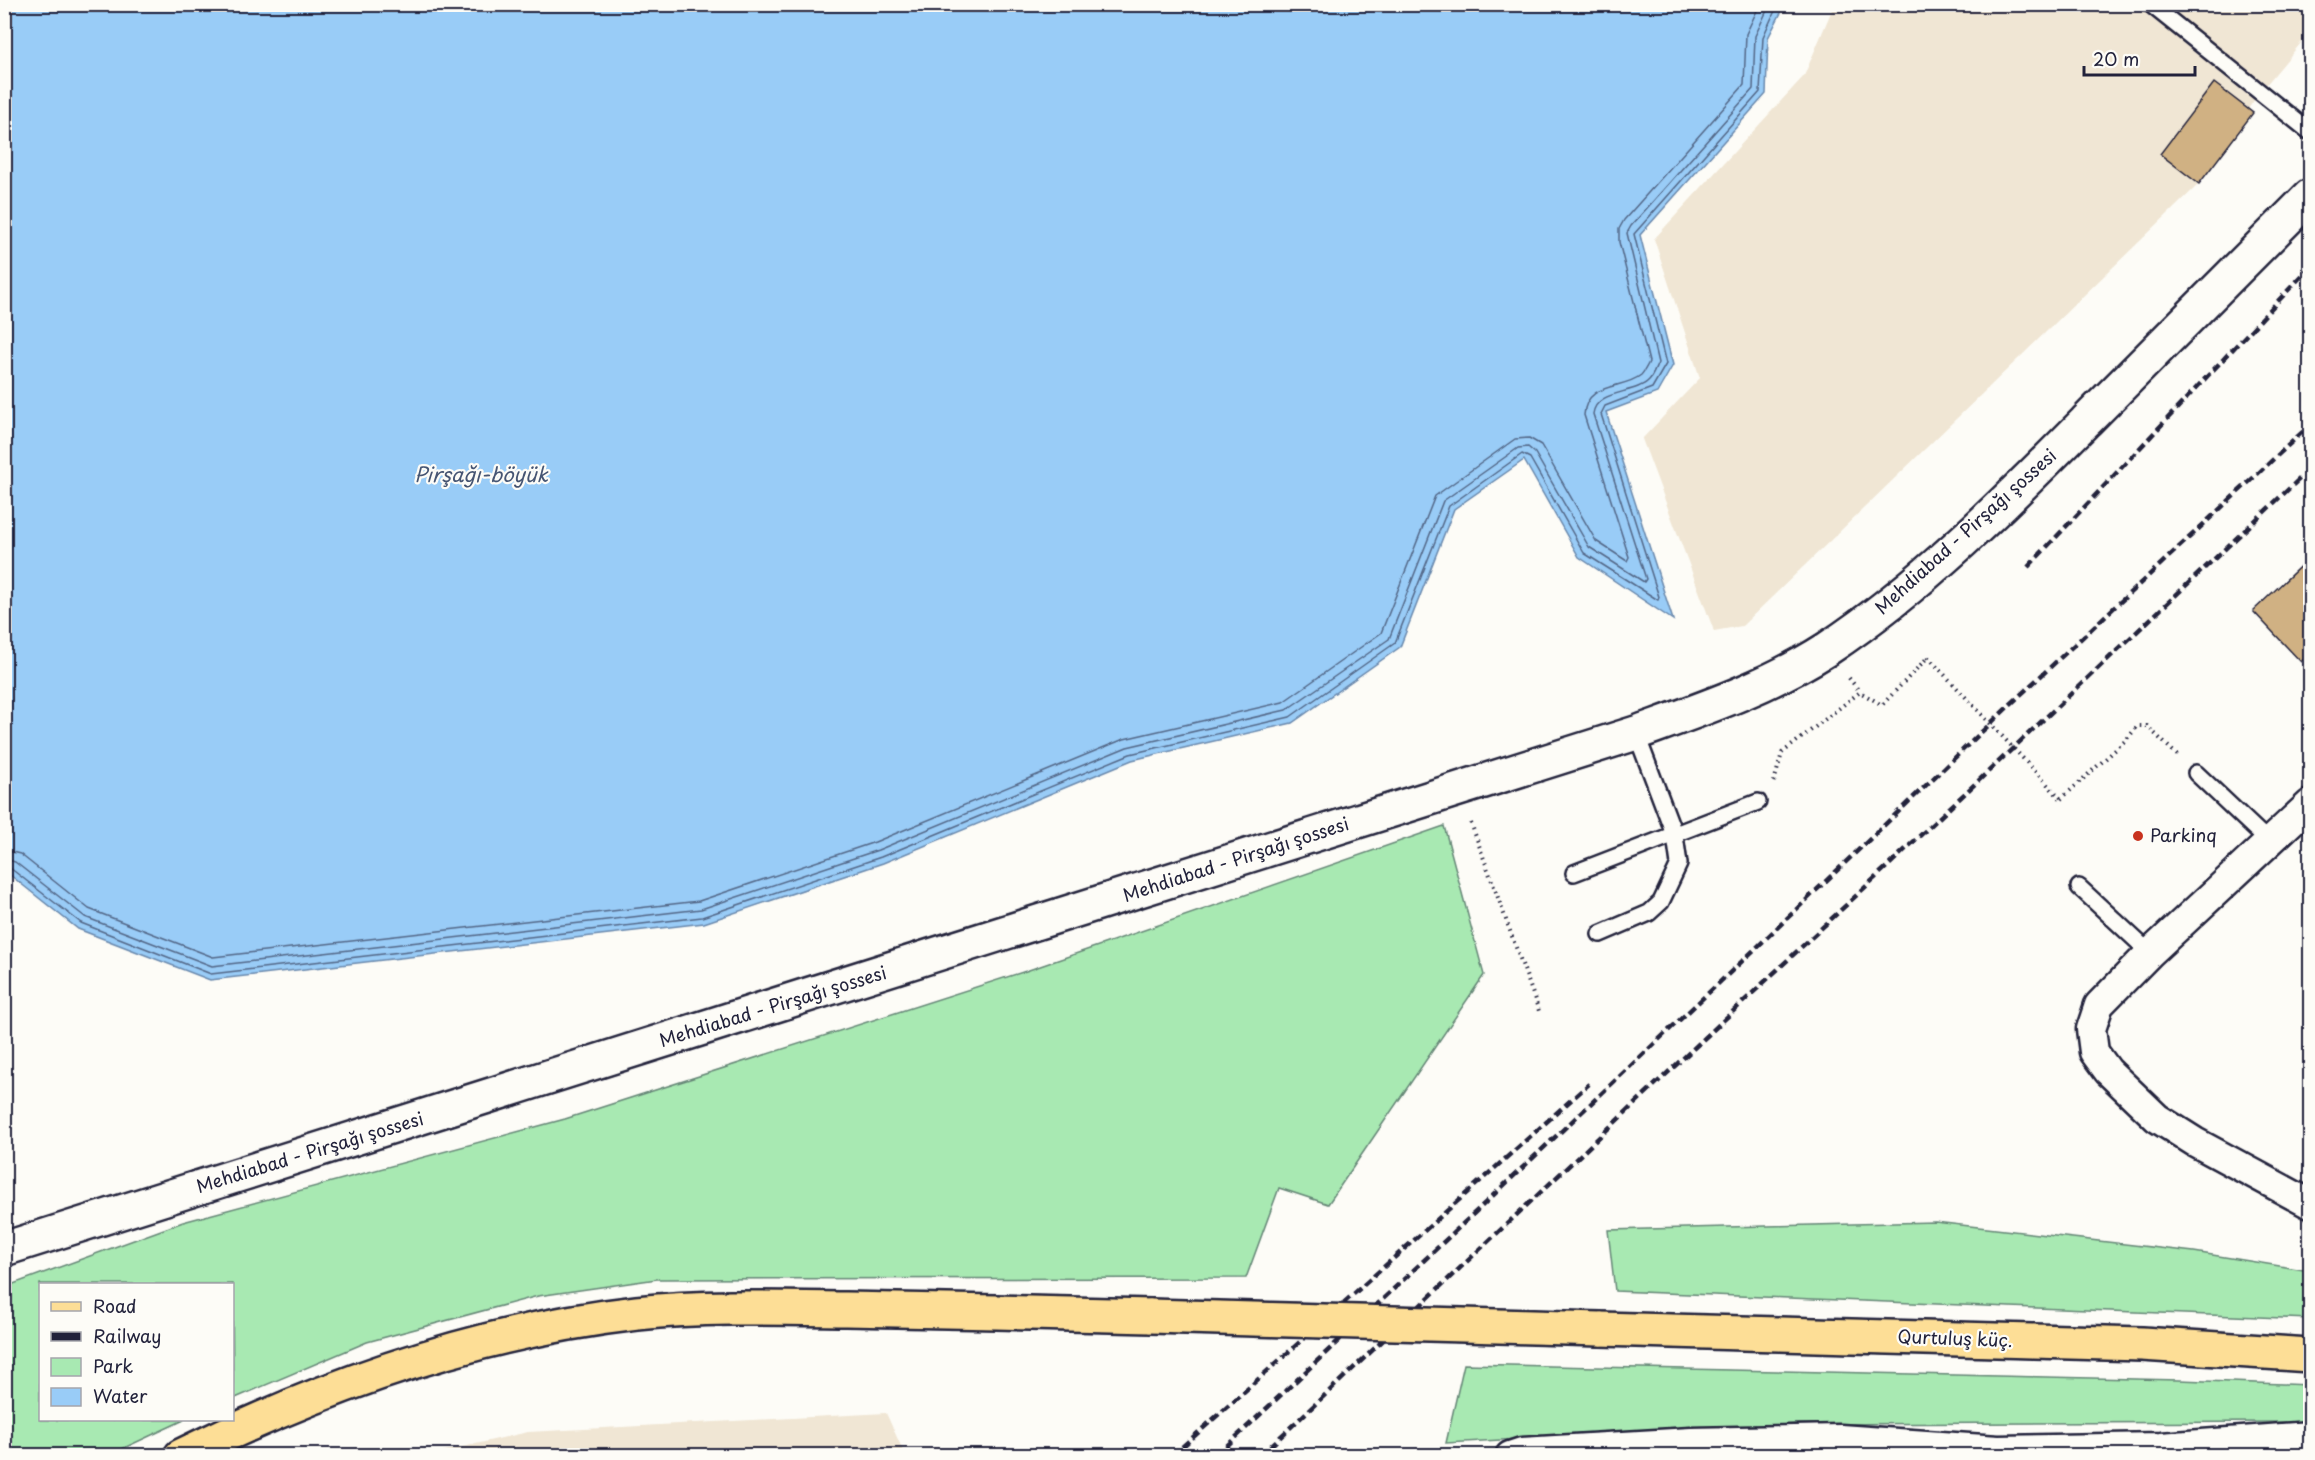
<svg xmlns="http://www.w3.org/2000/svg" width="2315" height="1460" font-family="'Playpen Sans',sans-serif">
	<rect width="100%" height="100%" fill="#fdfcf7"/>
	<filter id="ink" filterUnits="userSpaceOnUse"><feTurbulence type="fractalNoise" baseFrequency=".0167" numOctaves="2"/><feDisplacementMap in="SourceGraphic" scale="12" xChannelSelector="R" yChannelSelector="G"/><feConvolveMatrix kernelMatrix="1 2 1 2 8 2 1 2 1" color-interpolation-filters="sRGB"/></filter>
	<g filter="url(#ink)">
		<g fill="#f0e6d4">
			<polygon points="1834,5 2310,5 2310,39 2306,37 2260,92 2248,109 2253,113 2199,184 1742,626 1714,631 1642,439 1700,378 1654,239 1804,76"/>
			<polygon points="886,1413 905,1455 428,1455 528,1432"/>
		</g>
		<g fill="#a8e9b2" stroke="#658676" stroke-width="1.5">
			<polygon points="1444,826 1484,975 1328,1204 1279,1188 1246,1278 657,1279 538,1296 367,1342 233,1399 232,1284 40,1284 40,1420 184,1420 109,1455 5,1455 5,1287 183,1222 565,1119 1026,971"/>
			<polygon points="1935,1222 2194,1252 2310,1271 2310,1319 1615,1291 1608,1230"/>
			<polygon points="1464,1364 2179,1380 2310,1385 2310,1422 1797,1424 1446,1443"/>
		</g>
		<polygon fill="#99ccf7" stroke="#6988ac" stroke-width="1.5" points="4,5 5,4 1785,5 1768,38 1766,94 1640,235 1673,365 1657,393 1606,412 1673,620 1579,557 1524,460 1454,509 1400,647 1292,723 1132,760 883,863 704,923 210,980 78,929 5,871"/>
		<g fill="none" stroke-linecap="round" stroke-linejoin="round">
			<g stroke="#526686" stroke-width="1.5">
				<path d="M4,850L20,854L89,909L213,957L699,901L875,842L1124,739L1283,702L1381,633L1435,496L1515,439L1529,438L1541,445L1596,541L1627,561L1629,557L1584,415C1586,381 1623,390 1641,375C1644,372 1647,366 1649,362L1619,242V229L1624,220L1744,85L1746,34L1760,4"/>
				<path d="M4,859L15,862L85,917L212,966L701,909L878,850L1127,747L1286,710L1389,639L1443,501L1518,448L1528,447L1535,453L1589,547L1644,582L1646,579L1593,414C1596,389 1635,395 1649,380C1653,376 1655,369 1658,363L1627,233L1631,226L1753,89L1755,36L1770,4"/>
				<polyline points="4,867 10,868 81,923 211,974 702,917 881,857 1130,754 1290,717 1395,643 1449,506 1522,454 1530,458 1584,553 1658,600 1659,597 1601,414 1605,406 1652,388 1666,364 1634,234 1760,92 1763,37 1778,4"/>
			</g>
		</g>
		<g fill="#d0b183" stroke="#22223b" stroke-width="1.5">
			<polygon points="2214,83 2253,113 2199,184 2160,154"/>
			<polygon points="2310,557 2310,653 2301,662 2253,611"/>
		</g>
		<g fill="none" stroke-linecap="round" stroke-linejoin="round">
			<g stroke="#22223b" stroke-width="20">
				<g id="service">
					<polyline points="2150,4 2310,132"/>
					<polyline points="2196,773 2270,843"/>
					<polyline points="1574,873 1758,802"/>
					<polyline points="2079,887 2150,953"/>
					<polyline points="1600,934 1649,913 1661,902 1679,864 1675,836 1636,733"/>
				</g>
			</g>
			<g stroke="#22223b" stroke-width="33">
				<g id="minor">
					<polyline points="2310,804 2150,953 2099,1005 2091,1029 2094,1052 2108,1071 2157,1118 2195,1142 2310,1204"/>
					<polyline points="1510,1456 1522,1452 1691,1442 1840,1439 1998,1450 2161,1447 2310,1436"/>
				</g>
			</g>
			<g stroke="#22223b" stroke-width="38">
				<path id="secondary" d="M4,1249L1636,733C1702,709 1768,687 1827,649C1921,587 2007,501 2086,421C2161,346 2236,271 2310,196"/>
			</g>
			<g stroke="#22223b" stroke-width="38">
				<g id="primary">
					<polyline points="1600,1329 2142,1344 2310,1355"/>
					<path d="M181,1456C323,1386 479,1331 637,1313C706,1306 777,1308 846,1309C948,1311 1049,1313 1151,1316"/>
				</g>
			</g>
			<g stroke="#22223b" stroke-width="4" stroke-dasharray="1.5 4.5" stroke-linecap="butt">
				<polyline points="1849,678 1860,692"/>
				<polyline points="1774,782 1782,753 1860,692 1882,705 1928,657"/>
				<polyline points="2061,799 2125,741 2138,726 2147,726 2178,756"/>
				<polyline points="1471,823 1539,1011"/>
			</g>
			<use href="#service" stroke="#fdfcf7" stroke-width="15"/>
			<use href="#minor" stroke="#fdfcf7" stroke-width="28"/>
			<use href="#secondary" stroke="#fdfcf7" stroke-width="33"/>
			<use href="#primary" stroke="#fdde96" stroke-width="33"/>
			<g stroke="#22223b" stroke-width="4.5" stroke-dasharray="9 4.5" stroke-linecap="butt">
				<polyline points="2028,567 2310,267"/>
				<polyline points="1172,1456 1589,1084"/>
				<polyline points="1216,1456 1755,949 2015,700 2310,425"/>
				<polyline points="1260,1456 2310,469"/>
			</g>
			<g stroke="#22223b" stroke-width="38" stroke-linecap="butt">
				<polyline id="primary-bridge" points="1151,1316 1600,1329"/>
			</g>
			<polyline stroke="#22223b" stroke-width="4" stroke-dasharray="1.5 4.5" stroke-linecap="butt" points="1928,657 2061,799"/>
			<use href="#primary-bridge" stroke="#fdde96" stroke-width="33"/>
		</g>
	</g>
	<circle fill="#c8321e" stroke="#fdfcf7" stroke-width="2" cx="2138" cy="836" r="6"/>
	<g text-anchor="middle" stroke-width="4.5" stroke-linejoin="round" paint-order="stroke">
		<g font-size="18" fill="#22223b" stroke="#fdfcf7">
			<text transform="translate(1966 532) rotate(-42)" y="6">Mehdiabad - Pirşağı şossesi</text>
			<text transform="translate(1236 860) rotate(-18)" y="6">Mehdiabad - Pirşağı şossesi</text>
			<text transform="translate(773 1007) rotate(-17)" y="6">Mehdiabad - Pirşağı şossesi</text>
			<text transform="translate(310 1153) rotate(-17)" y="6">Mehdiabad - Pirşağı şossesi</text>
			<text transform="translate(1955 1339) rotate(2)" y="6">Qurtuluş küç.</text>
		</g>
		<g font-size="18" fill="#22223b" stroke="#fdfcf7" text-anchor="start">
			<text x="2150" y="842">Parkinq</text>
		</g>
		<g font-size="20" font-style="italic" fill="#465573" stroke="#fdfcf7">
			<text x="481" y="482">Pirşağı-böyük</text>
		</g>
	</g>
	<rect width="2315" height="1460" fill="none" stroke="#fdfcf7" stroke-width="24"/>
	<rect x="12" y="12" width="2291" height="1436" fill="none" stroke="#22223b" stroke-width="2" filter="url(#ink)"/>
	<rect x="39" y="1283" width="195" height="138" fill="#fdfcf7" stroke="#a5a5ac" stroke-width="1.5"/>
	<rect x="51" y="1302" width="30" height="9" fill="#fdde96" stroke="#a5a5ac" stroke-width="1.5"/>
	<text x="93" y="1313" font-size="18" fill="#22223b">Road</text>
	<rect x="51" y="1332" width="30" height="9" fill="#22223b" stroke="#a5a5ac" stroke-width="1.5"/>
	<text x="93" y="1343" font-size="18" fill="#22223b">Railway</text>
	<rect x="51" y="1358" width="30" height="18" fill="#a8e9b2" stroke="#a5a5ac" stroke-width="1.5"/>
	<text x="93" y="1373" font-size="18" fill="#22223b">Park</text>
	<rect x="51" y="1388" width="30" height="18" fill="#99ccf7" stroke="#a5a5ac" stroke-width="1.5"/>
	<text x="93" y="1403" font-size="18" fill="#22223b">Water</text>
	<path d="M2084 66v9h111v-9" fill="none" stroke="#22223b" stroke-width="3"/>
	<text x="2093" y="66" font-size="18" fill="#22223b" stroke="#fdfcf7" stroke-width="4.5" paint-order="stroke">20 m</text>
</svg>
